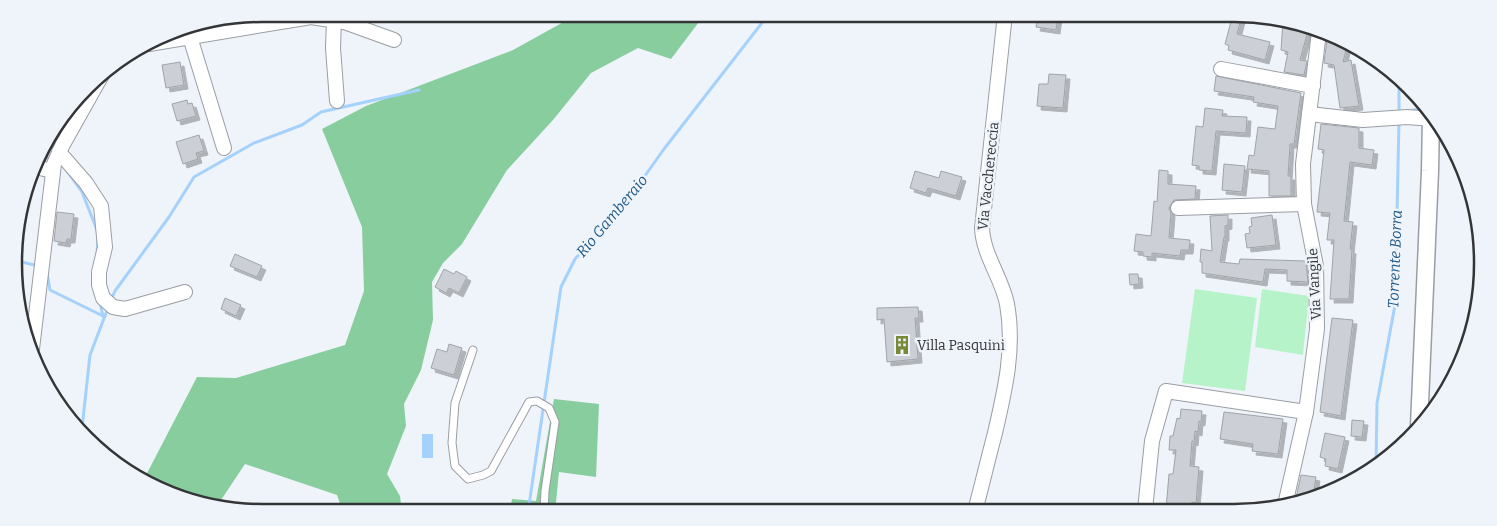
<svg xmlns="http://www.w3.org/2000/svg" width="1497" height="526" font-family="Bitter,serif">
	<defs>
		<filter id="shadow"><feDropShadow dx="4" dy="4" stdDeviation="0" flood-color="#0004"/></filter>
	</defs>
	<rect width="100%" height="100%" fill="#eff4fa"/>
	<g fill="#b6f3c8">
		<polygon points="1195,289 1257,298 1245,391 1182,383"/>
		<polygon points="1262,289 1309,296 1303,355 1255,347"/>
	</g>
	<g fill="#88cd9e">
		<polygon points="578,14 705,14 671,59 638,48 591,73 553,120 507,170 462,244 443,263 432,282 433,320 421,370 404,404 406,426 387,474 400,496 402,512 343,512 337,495 245,464 217,506 199,504 144,479 197,377 236,378 345,345 364,291 362,227 322,129 366,106 513,50"/>
		<polygon points="554,399 599,404 596,477 559,472 555,512 510,512 512,499 536,501"/>
	</g>
	<rect fill="#a5d1fd" x="422" y="434" width="11" height="24"/>
	<g fill="none" stroke-linecap="round" stroke-linejoin="round">
		<g stroke="#a5d1fd" stroke-width="3">
			<polyline points="1409,111 1424,108"/>
			<polyline points="1399,115 1399,81"/>
			<polyline points="39,154 48,158"/>
			<polyline points="67,171 82,192 97,230"/>
			<polyline points="97,255 98,238"/>
			<polyline points="18,261 38,266"/>
			<polyline points="47,273 50,290 103,316"/>
			<polyline points="111,300 115,291 169,217 194,177 254,143 302,125 321,112 419,90"/>
			<polyline points="100,303 103,316"/>
			<polyline points="82,428 90,355 108,308"/>
			<polyline points="1376,466 1377,403 1395,305 1399,121"/>
			<polyline points="528,512 561,287 575,259 622,208 664,149 765,19 767,14"/>
		</g>
	</g>
	<g fill="#ccd0d6" stroke="#9fa4a9" filter="url(#shadow)">
		<polygon points="1038,14 1058,15 1056,30 1036,27"/>
		<polygon points="1233,14 1242,15 1237,34 1270,42 1265,60 1228,50 1229,46 1225,44"/>
		<polygon points="1283,20 1298,22 1309,27 1300,60 1307,61 1304,75 1284,72 1288,52 1281,50"/>
		<polygon points="1327,40 1347,46 1343,62 1351,60 1359,106 1340,108 1334,65 1324,63"/>
		<polygon points="180,62 184,85 166,88 162,65"/>
		<polygon points="1049,74 1066,75 1063,108 1037,106 1039,84 1048,84"/>
		<polygon points="1216,76 1301,93 1294,144 1290,144 1288,176 1291,176 1291,196 1269,196 1269,171 1247,169 1249,155 1254,156 1258,127 1275,129 1278,106 1253,102 1254,97 1214,91"/>
		<polygon points="187,100 188,104 192,103 196,116 177,121 172,104"/>
		<polygon points="1205,108 1223,110 1222,116 1247,117 1246,133 1216,131 1212,171 1199,170 1199,166 1192,165 1196,126 1203,127"/>
		<polygon points="1321,124 1359,128 1359,148 1374,150 1372,165 1350,162 1344,221 1353,222 1350,249 1352,250 1349,299 1330,299 1334,240 1327,240 1330,213 1317,212 1324,150 1318,149"/>
		<polygon points="199,135 204,151 196,153 198,159 183,164 176,142"/>
		<polygon points="1224,164 1245,166 1242,192 1222,190"/>
		<polygon points="1159,170 1168,171 1168,184 1196,186 1195,199 1174,200 1169,208 1171,213 1169,238 1190,240 1189,250 1181,250 1180,256 1152,253 1152,257 1143,256 1143,252 1134,251 1136,234 1151,236 1154,201 1157,202"/>
		<polygon points="915,171 939,178 941,171 962,177 956,196 928,188 926,193 910,188"/>
		<polygon points="57,212 74,214 71,239 67,239 66,243 54,241"/>
		<polygon points="1228,215 1228,225 1225,226 1225,237 1224,237 1220,262 1239,264 1240,259 1306,261 1308,282 1287,281 1287,270 1265,269 1263,282 1202,273 1202,262 1200,262 1201,249 1212,251 1210,216"/>
		<polygon points="1272,215 1276,245 1247,248 1245,234 1250,233 1249,227 1252,226 1251,218"/>
		<polygon points="235,254 262,266 257,277 230,266"/>
		<polygon points="444,269 454,274 456,271 467,277 459,293 449,288 446,293 435,287"/>
		<polygon points="1129,274 1138,274 1139,284 1130,285"/>
		<polygon points="225,298 241,305 236,316 221,309"/>
		<polygon points="918,307 919,318 915,318 918,359 887,362 884,319 877,320 877,308"/>
		<polygon points="1332,318 1353,320 1341,416 1320,412"/>
		<polygon points="449,344 462,348 454,375 431,368 437,349 447,352"/>
		<polygon points="1181,409 1202,411 1201,422 1199,421 1198,432 1195,431 1194,442 1192,441 1190,466 1199,467 1196,503 1192,502 1191,510 1169,510 1166,509 1169,474 1173,474 1176,450 1169,450 1170,436 1173,436 1177,418 1180,419"/>
		<polygon points="1224,412 1283,419 1278,454 1252,451 1253,444 1220,439"/>
		<polygon points="1352,420 1364,421 1362,437 1351,436"/>
		<polygon points="1325,433 1345,437 1338,469 1325,466 1326,459 1320,457"/>
		<polygon points="1301,475 1316,477 1313,496 1303,499 1296,498"/>
	</g>
	<g fill="none" stroke-linecap="round" stroke-linejoin="round">
		<g stroke="#9a9ea4" stroke-width="9">
			<polyline id="service" points="473,350 455,403 452,443 455,466 468,479 483,475 491,471 529,402 537,401 549,408 555,422 545,491 544,512"/>
		</g>
		<g stroke="#9a9ea4" stroke-width="16">
			<g id="minor">
				<polyline points="334,20 333,48 337,101"/>
				<polyline points="190,37 224,148"/>
				<polyline points="149,44 311,17 344,22 394,40"/>
				<polyline points="1221,69 1313,86"/>
				<polyline points="1309,114 1363,120 1407,117 1433,119"/>
				<polyline points="59,152 86,183 101,206 105,247 99,272 99,285 103,298 113,307 125,309 185,292"/>
				<polyline points="35,167 53,171"/>
				<polyline points="1178,208 1304,204"/>
				<polyline points="32,349 54,164 62,146 103,73"/>
				<polyline points="1285,505 1306,412 1317,329 1316,266 1304,204 1303,164 1319,32"/>
				<polyline points="1145,510 1152,441 1166,391 1306,412"/>
				<path d="M975,511C982,485 988,459 995,433C1005,390 1015,348 1007,304C1002,278 983,255 982,228L1005,14"/>
			</g>
		</g>
		<g stroke="#9a9ea4" stroke-width="19">
			<polyline id="tertiary" points="1419,426 1430,171 1431,116"/>
		</g>
		<use href="#service" stroke="#fff" stroke-width="7"/>
		<use href="#minor" stroke="#fff" stroke-width="14"/>
		<use href="#tertiary" stroke="#fff" stroke-width="16"/>
	</g>
	<defs>
		<g id="building-bare" transform="scale(1.5)"><path d="M-4-6H4V6H1V3H-1V6H-4ZM-2.5-4.3h1.7v1.8h-1.7ZM.8-4.3h1.7v1.8H.8ZM-2.5-1h1.7V.8h-1.7ZM.8-1h1.7V.8H.8Z" fill="#798837" stroke="#eff4fa" stroke-width="2.5" paint-order="stroke"/></g>
	</defs>
	<g fill-rule="evenodd">
		<use href="#building-bare" x="902" y="345"/>
	</g>
	<g text-anchor="middle" stroke-width="5" stroke-linejoin="round" paint-order="stroke">
		<g font-size="14" fill="#333537" stroke="#eff4fa">
			<text transform="translate(988 176) rotate(-84)" y="5">Via Vacchereccia</text>
			<text transform="translate(1314 284) rotate(-93)" y="5">Via Vangile</text>
		</g>
		<g font-size="14" fill="#333537" stroke="#eff4fa" text-anchor="start">
			<text x="917" y="350">Villa Pasquini</text>
		</g>
		<g font-size="15" font-style="italic" fill="#1e598a" stroke="#eff4fa">
			<text transform="translate(612 216) rotate(-50)" y="5">Rio Gamberaio</text>
			<text transform="translate(1395 259) rotate(-88)" y="5">Torrente Borra</text>
		</g>
	</g>
	<path d="M0 0H1497V526H0ZM262 22H1234A240 240 0 0 1 1474 262V264A240 240 0 0 1 1234 504H262A240 240 0 0 1 22 264V262A240 240 0 0 1 262 22Z" fill="#eff4fa" fill-rule="evenodd"/>
	<path fill="none" stroke="#333537" stroke-width="2.5" d="M262 22H1234A240 240 0 0 1 1474 262V264A240 240 0 0 1 1234 504H262A240 240 0 0 1 22 264V262A240 240 0 0 1 262 22Z"/>
</svg>
